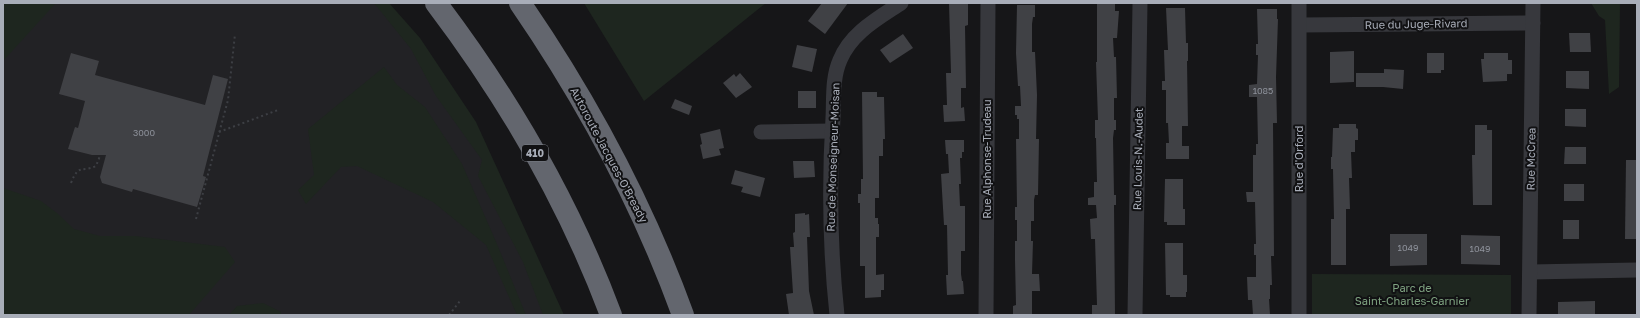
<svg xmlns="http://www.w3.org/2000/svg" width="1640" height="318" font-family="'Golos Text',sans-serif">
	<rect width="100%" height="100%" fill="#161618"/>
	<polygon fill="#222225" points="3,3 384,3 486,157 558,315 3,315"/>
	<g fill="#1e261f">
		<polygon points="3,3 56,3 3,61"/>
		<polygon points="374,3 389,3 420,38 476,122 564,315 543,315 523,262 478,176 482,160 436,96 411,49"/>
		<polygon points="584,3 766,3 644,101"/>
		<polygon points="1591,3 1620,3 1619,87 1609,94 1605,20 1599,16"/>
		<polygon points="384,67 397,85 425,107 462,164 497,244 526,315 517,315 486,245 433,202 357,166 341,167 306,204 298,190 314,175 308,129"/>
		<polygon points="3,188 41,201 57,213 74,229 100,236 135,236 225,247 235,262 189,315 3,315"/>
		<polygon points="1312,274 1511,275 1511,315 1312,315"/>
		<polygon points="263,303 281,312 281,315 229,315 237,306"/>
	</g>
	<g fill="#404145">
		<polygon points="822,3 848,3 825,34 808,21"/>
		<polygon points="949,3 968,3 968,25 965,26 966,88 961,88 961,108 964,107 965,121 944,122 943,105 947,105 946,73 951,73"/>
		<polygon points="1097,3 1115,3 1115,11 1119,11 1117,38 1113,38 1114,57 1116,57 1117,98 1114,98 1114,120 1116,120 1116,130 1114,130 1113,138 1114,195 1116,195 1116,205 1114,205 1115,315 1092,315 1092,305 1097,305 1095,239 1091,239 1090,219 1097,218 1096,205 1088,205 1088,198 1094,197 1094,182 1097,182 1096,138 1095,138 1095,120 1098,120 1096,62 1097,62"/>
		<polygon points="1017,5 1035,5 1035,17 1033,17 1032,24 1032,52 1035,52 1037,95 1036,139 1039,139 1038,195 1035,195 1034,200 1034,221 1031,221 1031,241 1033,241 1032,274 1039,274 1040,291 1032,291 1032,315 1013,315 1013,306 1016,305 1015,260 1015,241 1017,241 1017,220 1015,220 1015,207 1017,207 1016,139 1019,139 1019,119 1017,119 1017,115 1015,115 1015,106 1021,106 1020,86 1018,86 1016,53"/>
		<polygon points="1166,8 1185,8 1186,43 1188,43 1188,61 1187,61 1188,126 1182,126 1182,146 1189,146 1189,159 1166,159 1166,143 1169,143 1168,123 1166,123 1166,90 1162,90 1162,81 1165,81 1164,50 1168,50"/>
		<polygon points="1257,9 1277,9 1277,19 1278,19 1276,77 1277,123 1273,123 1274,256 1271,256 1272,285 1270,285 1270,299 1269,299 1270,315 1253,315 1252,300 1248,300 1247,277 1256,277 1256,255 1254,255 1254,244 1256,244 1255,202 1247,202 1246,192 1253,192 1253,155 1256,155 1256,144 1258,144 1257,97 1249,97 1249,85 1257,84 1258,55 1256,55 1256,44 1258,44"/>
		<polygon points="1569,33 1590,33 1591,52 1570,52"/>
		<polygon points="903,34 913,48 890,63 880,50"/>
		<polygon points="797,45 817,49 812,72 792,67"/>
		<polygon points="1354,51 1354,82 1330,83 1330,52"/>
		<polygon points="71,53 99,61 95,75 205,105 213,75 228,79 203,176 206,177 197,207 133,189 132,192 102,183 100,177 106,155 92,155 68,149 75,127 78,128 85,101 59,94"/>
		<polygon points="1427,53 1444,53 1444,70 1441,70 1441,73 1427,73"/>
		<polygon points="1484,53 1508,53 1508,60 1512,60 1512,74 1507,74 1507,81 1483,82 1481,59 1484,59"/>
		<polygon points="1384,69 1404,70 1403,89 1383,87 1356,87 1356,73 1384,73"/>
		<polygon points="1566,71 1589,71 1589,89 1566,88"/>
		<polygon points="740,73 752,87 736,98 723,83 734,74 736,77"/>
		<rect x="798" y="91" width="18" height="17"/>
		<polygon points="862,92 877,92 877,97 884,97 885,139 883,139 883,156 879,156 879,198 875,198 875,218 878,218 878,224 879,224 879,237 876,237 876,275 884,274 884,290 881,290 881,297 865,298 865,266 860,266 860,203 858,203 858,194 861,194 861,179 863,179"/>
		<polygon points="675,99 692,106 689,115 671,108"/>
		<polygon points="1565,109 1586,109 1586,127 1565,126"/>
		<polygon points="1339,124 1356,124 1356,128 1358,129 1358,140 1355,140 1355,152 1351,152 1352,178 1349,178 1350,209 1346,209 1346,265 1331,265 1331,219 1334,219 1333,169 1331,169 1331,157 1332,157 1333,128 1339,128"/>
		<polygon points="1475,125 1487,125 1487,130 1492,130 1492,205 1473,205 1472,155 1475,155"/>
		<polygon points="720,129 724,148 719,149 721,155 703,159 700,145 702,144 700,134"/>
		<polygon points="945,140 964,140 964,152 962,152 962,158 960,158 961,184 959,184 960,206 965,206 965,251 961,251 961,274 962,281 963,281 964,294 947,295 946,275 948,275 947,225 944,225 941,174 949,173 948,154 946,154"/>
		<polygon points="1565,147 1586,147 1586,164 1564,164"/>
		<polygon points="1626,160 1637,160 1637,239 1625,239"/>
		<polygon points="793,161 814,161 815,177 794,178"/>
		<polygon points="735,170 765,178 760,197 741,192 743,187 731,184"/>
		<polygon points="1165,179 1183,179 1183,209 1185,209 1185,225 1167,225 1167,222 1164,222"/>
		<rect x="1564" y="184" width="20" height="17"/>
		<polygon points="805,213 805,215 809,214 810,237 807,237 809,291 814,315 789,315 786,294 793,293 790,247 794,247 793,233 795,232 795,214"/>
		<rect x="1563" y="220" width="16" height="19"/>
		<polygon points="1390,234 1427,234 1427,265 1390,266"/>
		<polygon points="1461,235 1500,236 1500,265 1461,264"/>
		<polygon points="1165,243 1183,243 1183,275 1187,275 1187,292 1186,292 1186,297 1170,297 1170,295 1166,295"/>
		<polygon points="1595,301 1595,315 1558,315 1558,302"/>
	</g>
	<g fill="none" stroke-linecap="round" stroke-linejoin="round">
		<g stroke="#3d3f44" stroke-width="2" stroke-dasharray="2 3" stroke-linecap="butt">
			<polyline points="219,132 278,110"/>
			<path d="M71,183C79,163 81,173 96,166L100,156"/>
			<polyline points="196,219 228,100 235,34"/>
			<polyline points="449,315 460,301"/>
		</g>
		<g stroke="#37383d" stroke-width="15">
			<polyline points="1300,25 1533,23"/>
			<polyline points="761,132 832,131"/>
			<polyline points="1530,272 1637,270"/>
			<path d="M837,315C830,250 829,183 833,118C834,99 832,78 840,60C851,33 877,19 901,3"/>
			<polyline points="986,315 988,3"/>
			<polyline points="1135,315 1140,3"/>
			<polyline points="1299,315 1299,3"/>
			<polyline points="1529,315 1533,3"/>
		</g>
		<g stroke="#63666e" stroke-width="22">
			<path d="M436,3C508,98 569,203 611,315"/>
			<path d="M520,3C586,99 643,205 683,315"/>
		</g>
	</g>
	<g text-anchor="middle" stroke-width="4" stroke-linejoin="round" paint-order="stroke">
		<g font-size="9" fill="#8e929b">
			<text x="1263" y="94">1085</text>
			<text x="144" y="136">3000</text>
			<text x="1408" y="251">1049</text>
			<text x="1480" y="252">1049</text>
		</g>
		<rect fill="#111113" stroke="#7b7e86" stroke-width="1" x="522" y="145" width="26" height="16" rx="3"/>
		<g font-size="10" font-weight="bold" fill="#a8adb8">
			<text x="535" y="157">410</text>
		</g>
		<g font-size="11" fill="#a8adb8" stroke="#111113">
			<text transform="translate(1416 24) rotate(-1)" y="4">Rue du Juge-Rivard</text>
			<text transform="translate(609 155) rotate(62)" y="4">Autoroute Jacques-O'Bready</text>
			<text transform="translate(833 157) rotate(-88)" y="4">Rue de Monseigneur-Moisan</text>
			<text transform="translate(987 159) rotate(-90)" y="4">Rue Alphonse-Trudeau</text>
			<text transform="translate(1138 159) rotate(-89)" y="4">Rue Louis-N.-Audet</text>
			<text transform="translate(1299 159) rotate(-90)" y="4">Rue d'Orford</text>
			<text transform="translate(1531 159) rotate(-89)" y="4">Rue McCrea</text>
		</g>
		<g font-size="11" fill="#7fa381" stroke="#111113">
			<text x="1412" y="292">Parc de<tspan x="1412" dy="13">Saint-Charles-Garnier</tspan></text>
		</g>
	</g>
	<rect width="1640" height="318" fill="none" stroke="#a8adb8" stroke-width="8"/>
</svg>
